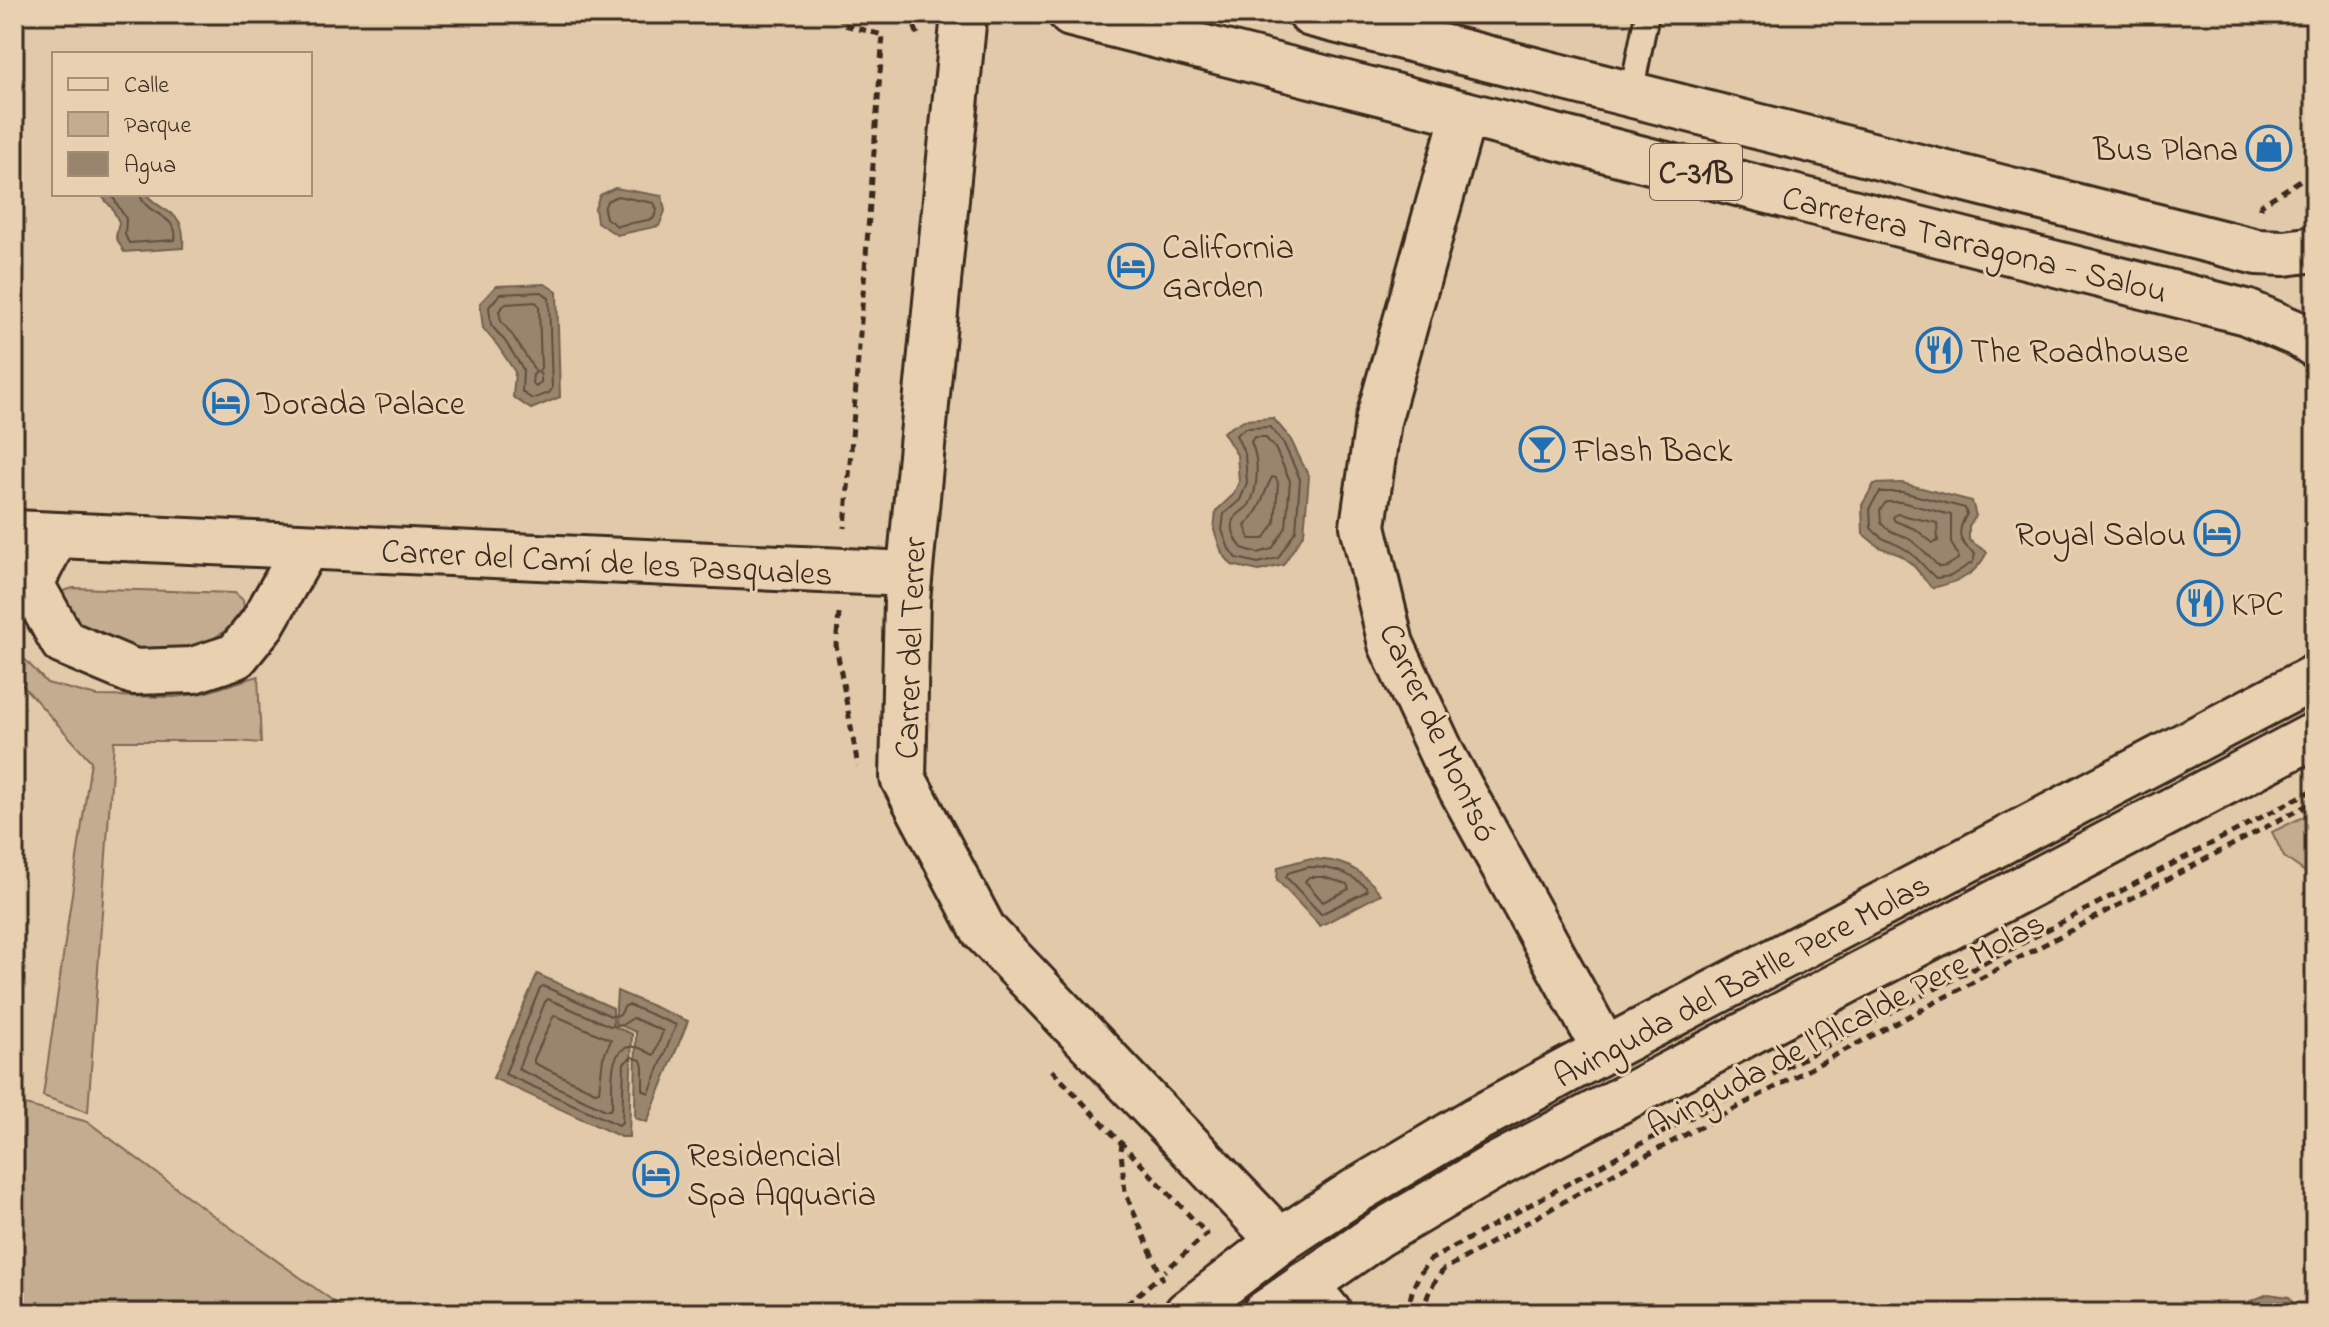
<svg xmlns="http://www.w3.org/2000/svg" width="2329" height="1327" font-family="'Indie Flower',sans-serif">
	<rect width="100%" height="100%" fill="#e1c9aa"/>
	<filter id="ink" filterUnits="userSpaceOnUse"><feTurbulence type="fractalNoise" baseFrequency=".0125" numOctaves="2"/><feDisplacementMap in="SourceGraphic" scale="16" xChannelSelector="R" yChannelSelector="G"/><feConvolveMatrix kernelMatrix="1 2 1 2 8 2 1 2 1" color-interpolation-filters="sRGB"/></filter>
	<g filter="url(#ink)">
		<g fill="#c3ac90" stroke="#7f6b57" stroke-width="2">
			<polygon points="73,588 235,593 243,600 244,608 239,621 204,645 187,650 136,653 74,626 60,599 63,591"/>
			<polygon points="14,648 47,683 97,696 175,697 204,693 258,676 261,743 236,741 114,741 88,1112 43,1096 91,761 14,676"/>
			<polygon points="2315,811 2315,879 2284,857 2272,832"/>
			<polygon points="14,1102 88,1122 210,1213 350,1313 14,1313"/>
		</g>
		<g fill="#99846d" stroke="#73604d" stroke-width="2">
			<polygon points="615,188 662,196 665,211 659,226 617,235 597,222 595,208 600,195"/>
			<path d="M100,194H146C165,217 186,208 183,248L124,252L116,237L119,222L112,208Z"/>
			<polygon points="545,284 557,292 560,397 531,409 513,397 515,372 498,346 483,328 480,303 496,286"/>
			<polygon points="1273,418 1290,438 1309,477 1304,533 1283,565 1259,571 1232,565 1222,553 1214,530 1216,511 1233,495 1239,482 1237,455 1223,432 1244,420"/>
			<path d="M1902,483L1972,501L1976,516L1969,526V540L1987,552C1976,576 1958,582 1932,588L1913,565L1900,555L1879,547L1863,534L1862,505L1874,484Z"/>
			<path d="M1307,859C1341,859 1360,867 1381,894L1320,926L1277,880L1278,867Z"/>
			<polygon points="537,974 613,1008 613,1026 632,1034 629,1137 621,1137 493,1078"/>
			<polygon points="617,991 688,1021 647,1122 635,1118 636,1032 615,1023"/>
			<polygon points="2268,1294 2289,1297 2299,1313 2243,1313 2248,1302"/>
		</g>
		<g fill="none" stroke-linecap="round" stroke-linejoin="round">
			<g stroke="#614e3e" stroke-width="2">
				<path d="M111,194L126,219L125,235L129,243L175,240C180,215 144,215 140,194"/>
				<polygon points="617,196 654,203 657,210 653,219 617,226 606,218 604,209 607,201"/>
				<polygon points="542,292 549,298 552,389 549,393 532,399 522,392 523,369 505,341 491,325 489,307 500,294"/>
				<polygon points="536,302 539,306 541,368 538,372 541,375 541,382 536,387 532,383 533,375 536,372 513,336 501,321 499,311 505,304"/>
				<polygon points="1270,427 1283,442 1300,479 1296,530 1278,558 1258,563 1237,558 1229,549 1222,530 1224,514 1240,500 1247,483 1245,454 1236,435 1246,428"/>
				<path d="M1254,437H1265L1275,448L1290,481L1286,527L1272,549L1258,553L1242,548C1236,541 1229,527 1235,518C1238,513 1245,510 1249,505C1259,488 1259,459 1251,442Z"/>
				<path d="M1272,477L1276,478L1278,483L1275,523L1264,539H1250L1245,526C1264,506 1261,498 1272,477Z"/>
				<path d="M1880,492H1902L1965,508L1967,514C1956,532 1958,542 1975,554L1973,562L1951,576L1936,578C1926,570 1919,559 1908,551C1896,542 1881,541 1871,528L1870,507Z"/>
				<path d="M1886,502H1901L1951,515V543L1958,555V559L1947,566L1939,567C1930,558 1921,546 1909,539C1899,533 1889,533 1881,523L1880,510Z"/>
				<polygon points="1897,514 1937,523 1938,541 1933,543 1915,529 1895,521 1893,517"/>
				<path d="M1308,867C1331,867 1348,872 1366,887L1367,891L1321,914L1286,877L1288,873Z"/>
				<polygon points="1323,877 1347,884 1349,889 1323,902 1305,881 1309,877"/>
				<polygon points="543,986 611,1016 620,1015 625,1006 629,1005 676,1025 649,1093 643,1090 643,1067 641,1060 632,1057 624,1063 622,1122 619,1125 505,1074 540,988"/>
				<path d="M548,999L610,1026L622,1025L633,1018L663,1031L654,1055C648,1053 643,1048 636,1047C606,1043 613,1089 612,1106L610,1110H606L518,1069L545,1002Z"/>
				<polygon points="554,1015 611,1040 603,1058 599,1091 595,1092 534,1063 534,1059"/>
			</g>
			<g stroke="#3b2a1e" stroke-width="28">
				<polyline id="service" points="1631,94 1647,14"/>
			</g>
			<g stroke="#3b2a1e" stroke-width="50">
				<g id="minor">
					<polyline points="964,14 907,600 903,778 984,931 1280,1241"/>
					<polyline points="1464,114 1378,421 1363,526 1391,644 1443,756 1605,1050"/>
					<polyline points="14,533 909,574"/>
					<polyline points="56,535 31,584 63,642 134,672 193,670 236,656 262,624 306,547"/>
					<polyline points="1305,1284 1329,1313"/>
				</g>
			</g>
			<g stroke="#3b2a1e" stroke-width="50">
				<g id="tertiary">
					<polyline points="1187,1313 1280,1241 1356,1191 1477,1119 1605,1050 2315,677"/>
					<polyline points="1265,1313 1379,1234 1491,1168 2315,735"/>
				</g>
			</g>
			<g stroke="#3b2a1e" stroke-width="50">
				<g id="primary">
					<polyline points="1071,14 2246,312 2300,335 2315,345"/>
					<polyline points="1311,14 2257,252 2285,253 2315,249"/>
				</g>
			</g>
			<g stroke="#3b2a1e" stroke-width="5" stroke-dasharray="8 6" stroke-linecap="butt">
				<polyline points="843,14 841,24 883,35 845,528"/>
				<polyline points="909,14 918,35"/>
				<polyline points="2261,209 2261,205 2315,171"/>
				<polyline points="839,614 836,645 858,766"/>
				<polyline points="1052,1070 1207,1234 1165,1271"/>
				<polyline points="1122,1142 1121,1152 1125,1192 1163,1280"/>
				<polyline points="1116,1313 1155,1280"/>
				<path d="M1410,1313C1408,1291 1418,1276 1430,1260L1627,1151L2315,789"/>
				<path d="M1424,1313C1425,1296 1433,1284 1443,1270L1632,1163L2315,801"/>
			</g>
			<use href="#service" stroke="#e8d0b0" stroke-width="22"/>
			<use href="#minor" stroke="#e8d0b0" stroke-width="44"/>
			<use href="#tertiary" stroke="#e8d0b0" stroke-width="44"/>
			<use href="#primary" stroke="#e8d0b0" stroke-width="44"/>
		</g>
	</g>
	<defs>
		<g id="shop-ring" transform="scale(2.3)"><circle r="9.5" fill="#e8d0b0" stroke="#1f6fb2" stroke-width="1.5"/><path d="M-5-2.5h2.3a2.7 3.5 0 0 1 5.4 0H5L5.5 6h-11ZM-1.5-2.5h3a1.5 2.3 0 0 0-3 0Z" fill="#1f6fb2"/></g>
		<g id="hotel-ring" transform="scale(2.3)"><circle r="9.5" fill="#e8d0b0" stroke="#1f6fb2" stroke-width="1.5"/><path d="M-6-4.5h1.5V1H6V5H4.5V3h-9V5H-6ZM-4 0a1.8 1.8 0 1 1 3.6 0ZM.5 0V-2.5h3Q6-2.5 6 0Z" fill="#1f6fb2"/></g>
		<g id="restaurant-ring" transform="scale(2.3)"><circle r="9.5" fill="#e8d0b0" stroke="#1f6fb2" stroke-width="1.5"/><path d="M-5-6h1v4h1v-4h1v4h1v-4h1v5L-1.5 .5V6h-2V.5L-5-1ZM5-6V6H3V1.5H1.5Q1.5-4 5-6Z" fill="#1f6fb2"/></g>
		<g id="bar-ring" transform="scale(2.3)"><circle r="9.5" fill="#e8d0b0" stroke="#1f6fb2" stroke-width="1.5"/><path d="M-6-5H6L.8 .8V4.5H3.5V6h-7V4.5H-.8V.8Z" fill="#1f6fb2"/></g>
	</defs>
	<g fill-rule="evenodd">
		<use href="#shop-ring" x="2269" y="148"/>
		<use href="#hotel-ring" x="1131" y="266"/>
		<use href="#restaurant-ring" x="1939" y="350"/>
		<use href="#hotel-ring" x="226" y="402"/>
		<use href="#bar-ring" x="1542" y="449"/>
		<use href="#hotel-ring" x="2217" y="533"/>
		<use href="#restaurant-ring" x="2200" y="603"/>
		<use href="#hotel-ring" x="656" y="1174"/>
	</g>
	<g text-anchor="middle" stroke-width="6" stroke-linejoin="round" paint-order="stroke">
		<rect fill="#e8d0b0" stroke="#6f5c4a" stroke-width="2" x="1650" y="144" width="92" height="56" rx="6"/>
		<g font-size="32" font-weight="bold" fill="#3b2a1e">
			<text x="1696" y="183">C-31B</text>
		</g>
		<g font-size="34" fill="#3b2a1e" stroke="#e8d0b0" text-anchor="start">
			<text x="2238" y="160" text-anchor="end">Bus Plana</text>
			<text x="1162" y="258">California<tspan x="1162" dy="39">Garden</tspan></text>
			<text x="1970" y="362">The Roadhouse</text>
			<text x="257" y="414">Dorada Palace</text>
			<text x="1573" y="461">Flash Back</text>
			<text x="2186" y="545" text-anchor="end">Royal Salou</text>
			<text x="2231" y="615">KPC</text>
			<text x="687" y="1166">Residencial<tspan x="687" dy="39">Spa Aqquaria</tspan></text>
		</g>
		<g font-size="34" fill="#3b2a1e" stroke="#e8d0b0">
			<text transform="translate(1975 243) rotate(14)" y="12">Carretera Tarragona - Salou</text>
			<text transform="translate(607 561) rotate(3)" y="12">Carrer del Camí de les Pasquales</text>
			<text transform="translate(909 648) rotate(-88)" y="12">Carrer del Terrer</text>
			<text transform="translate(1440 732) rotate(65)" y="12">Carrer de Montsó</text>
			<text transform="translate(1741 979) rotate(-28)" y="12">Avinguda del Batlle Pere Molas</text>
			<text transform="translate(1845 1023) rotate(-28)" y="12">Avinguda de l'Alcalde Pere Molas</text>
		</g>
	</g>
	<rect width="2329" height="1327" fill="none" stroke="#e8d0b0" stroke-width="48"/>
	<rect x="24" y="24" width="2281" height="1279" fill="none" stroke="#3b2a1e" stroke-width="3" filter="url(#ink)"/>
	<rect x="52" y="52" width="260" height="144" fill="#e8d0b0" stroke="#a38e76" stroke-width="2"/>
	<rect x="68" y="78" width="40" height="12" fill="#e8d0b0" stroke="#a38e76" stroke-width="2"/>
	<text x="124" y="92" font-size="24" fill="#3b2a1e">Calle</text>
	<rect x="68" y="112" width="40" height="24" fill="#c3ac90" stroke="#a38e76" stroke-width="2"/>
	<text x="124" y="132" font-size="24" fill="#3b2a1e">Parque</text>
	<rect x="68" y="152" width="40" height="24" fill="#99846d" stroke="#a38e76" stroke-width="2"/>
	<text x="124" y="172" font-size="24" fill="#3b2a1e">Agua</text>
</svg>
